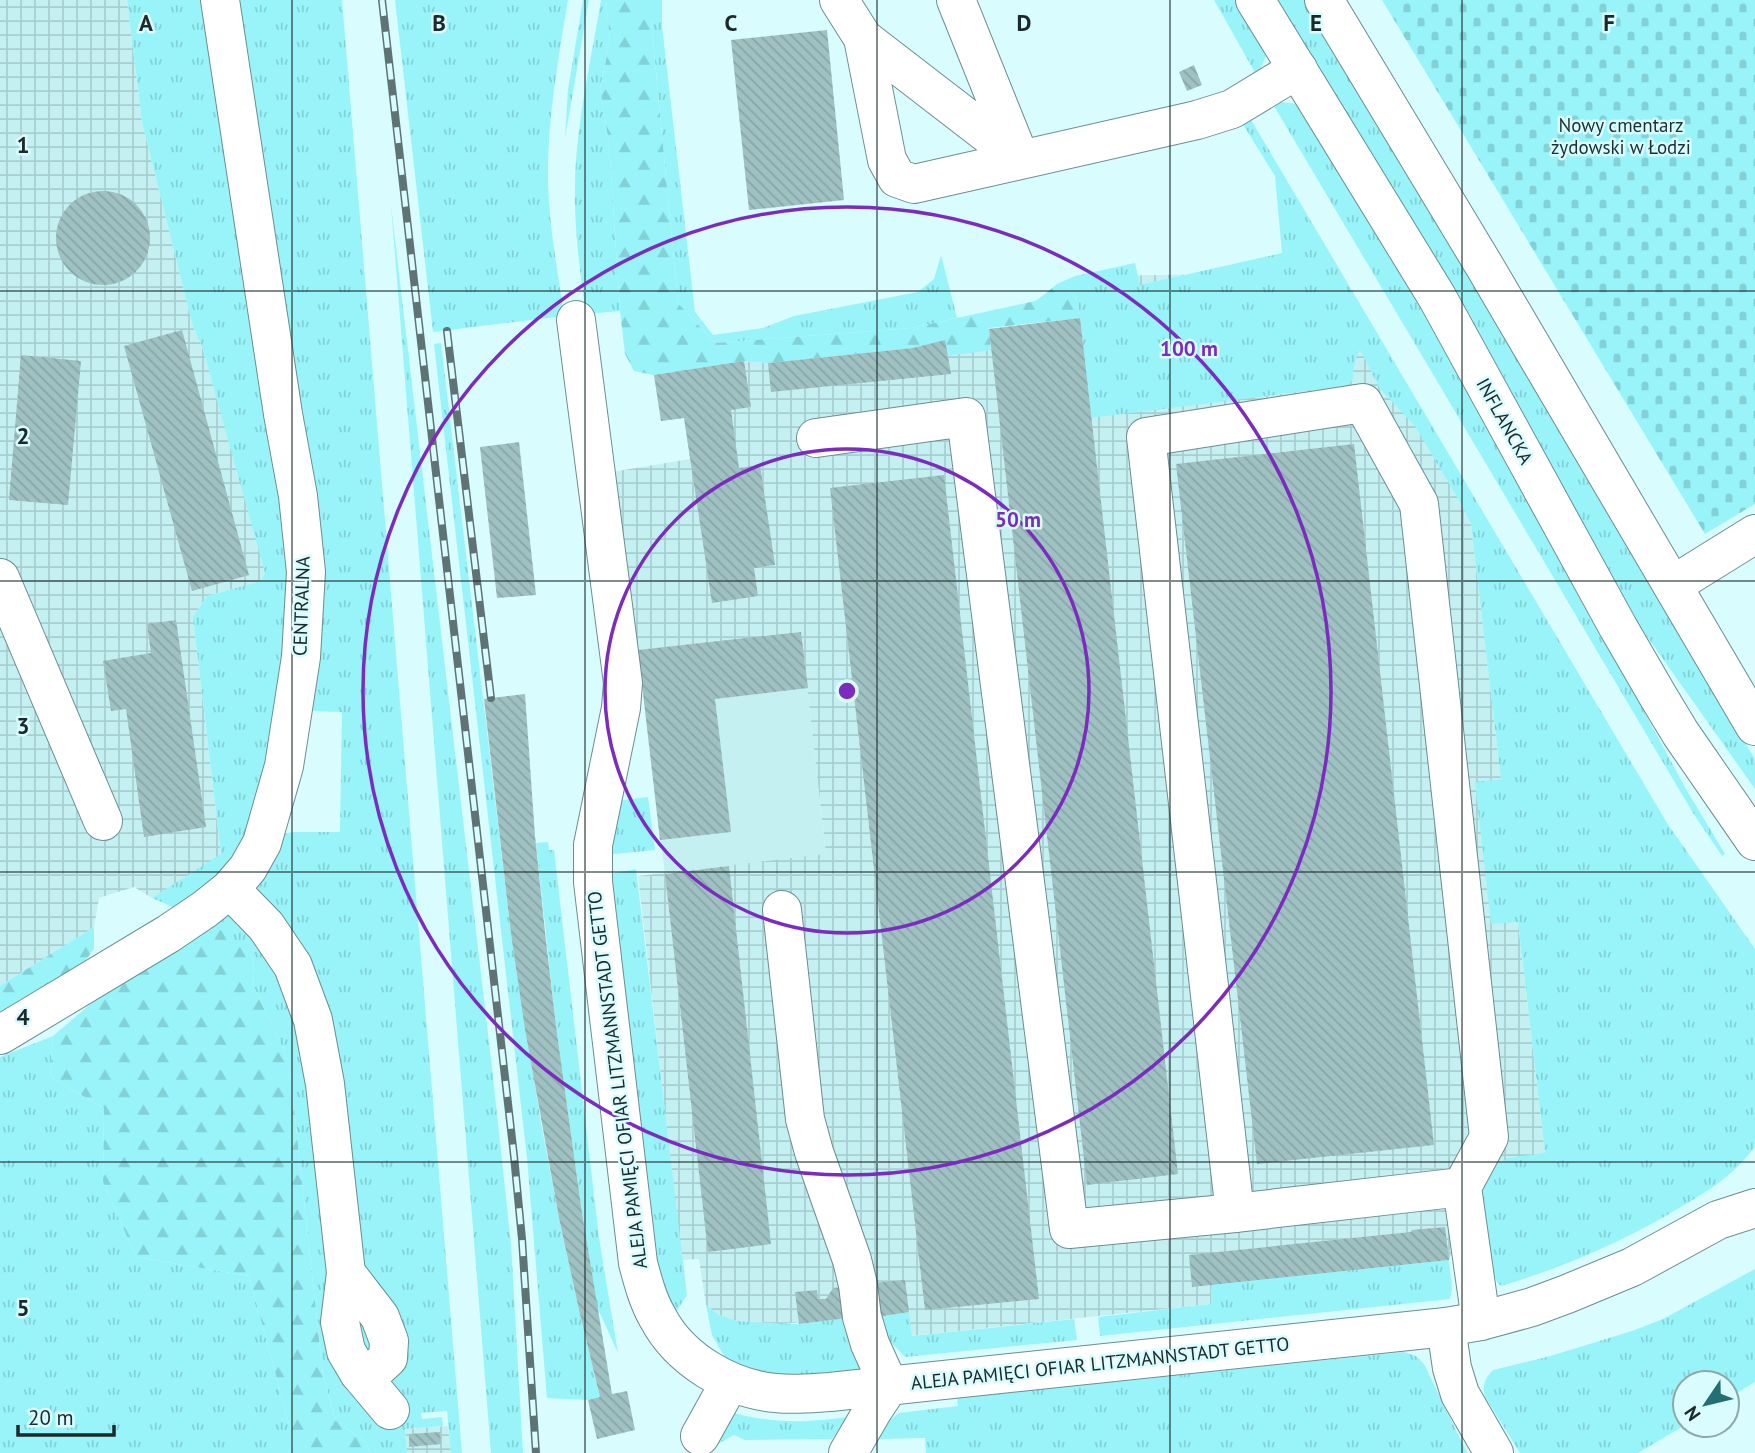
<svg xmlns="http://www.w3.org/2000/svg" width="1755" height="1453" font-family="'PT Sans',sans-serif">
	<defs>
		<pattern id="industrial-grid" width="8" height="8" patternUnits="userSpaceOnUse" patternTransform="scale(1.75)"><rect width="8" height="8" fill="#c4f0f2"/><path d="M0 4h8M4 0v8" fill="none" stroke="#a8ced0"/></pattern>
		<pattern id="grass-tufts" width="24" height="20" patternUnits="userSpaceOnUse" patternTransform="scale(1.75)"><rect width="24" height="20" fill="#98f4f9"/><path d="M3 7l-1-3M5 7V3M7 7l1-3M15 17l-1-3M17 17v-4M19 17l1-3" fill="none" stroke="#82d1d6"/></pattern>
		<pattern id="forest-firs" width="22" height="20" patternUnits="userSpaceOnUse" patternTransform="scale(1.75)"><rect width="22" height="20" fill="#98f4f9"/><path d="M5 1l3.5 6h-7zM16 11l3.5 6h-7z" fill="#82d1d6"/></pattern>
		<pattern id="cemetery-stones" width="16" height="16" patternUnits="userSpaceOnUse" patternTransform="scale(1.75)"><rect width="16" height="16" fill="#98f4f9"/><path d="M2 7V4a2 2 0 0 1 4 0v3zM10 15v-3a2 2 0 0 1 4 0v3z" fill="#82d1d6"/></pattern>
		<pattern id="building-back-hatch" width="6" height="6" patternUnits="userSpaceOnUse" patternTransform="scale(1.75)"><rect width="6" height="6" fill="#9fc1c2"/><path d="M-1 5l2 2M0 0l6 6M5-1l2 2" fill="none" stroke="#88a6a7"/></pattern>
	</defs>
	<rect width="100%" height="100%" fill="#d9fcfe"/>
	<polygon fill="#c4f0f2" points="801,632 826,855 665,874 638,650"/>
	<g fill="url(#industrial-grid)">
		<polygon points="0,0 127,0 142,122 193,327 202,346 266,573 261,581 207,596 193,617 221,855 152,898 134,887 99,898 94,927 0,986"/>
		<polygon points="1330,273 1469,507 1545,1153 1517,1245 1450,1256 1449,1260 1212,1284 1211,1304 911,1336 909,1313 781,1324 737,1321 719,1315 706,1305 699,1259 682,1260 638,876 826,854 801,633 632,651 606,473 690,459 684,418 661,421 654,375 744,361 768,363 991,350 989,329 1079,318 1075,276"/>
		<polygon points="448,1426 451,1453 407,1453 405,1429"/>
	</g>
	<g fill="url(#grass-tufts)">
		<polygon points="127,0 207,0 289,561 288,616 261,795 239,847 216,882 175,908 152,898 221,854 193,617 207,596 261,581 265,573 202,346 193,327 142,122"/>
		<polygon points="232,0 342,0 462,1453 451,1453 447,1411 421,1413 422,1419 442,1417 443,1426 405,1429 407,1453 371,1453 364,1440 335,1420 323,1375 289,1062 254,987 253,958 193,934 254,891 271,866 283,834 293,832 340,832 342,712 308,711"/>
		<path d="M395,0H568C558,61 547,121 548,182C549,227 558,272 564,316L433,332Z"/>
		<polygon points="583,0 589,0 565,138 568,89"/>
		<path d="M601,0H606L610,41L600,88L609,144L620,311L586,314C580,271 574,229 575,186C576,124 591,61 601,0Z"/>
		<polygon points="651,0 662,0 662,25 666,61 695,312 713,335 763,328 794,316 918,292 934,279 941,255 957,318 911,328 715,343 678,303 651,19"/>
		<polygon points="1214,0 1236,0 1268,52 1257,76"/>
		<polygon points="1276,0 1304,0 1755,759 1755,789 1636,621"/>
		<polygon points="1271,101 1299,104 1453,359 1686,789 1725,854 1722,856 1693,813"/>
		<path d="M1247,113L1667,823L1755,949V1147C1748,1155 1741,1164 1733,1171C1719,1184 1701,1195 1684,1205C1627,1240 1565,1267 1501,1286L1497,1282L1493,1273L1480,1191L1486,1171L1508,1158L1545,1153L1518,922L1491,924L1475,782L1501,779L1471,524L1460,502L1415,426L1380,389L1360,350C1357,355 1355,361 1354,367C1353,376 1355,381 1346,386L1091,418L1078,303L1069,288L1057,284L1075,276L1135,263L1140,285L1282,253L1275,176L1239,118Z"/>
		<polygon points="391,205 491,1059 511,1244 523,1453 491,1453"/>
		<polygon points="441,343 511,934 541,1123 559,1218 579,1310 600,1397 588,1400 547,1398 527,1158 434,344"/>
		<polygon points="648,797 655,850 604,855 616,801"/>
		<polygon points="548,842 549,850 554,850 599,1238 618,1353 597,1307 582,1213 556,1026 536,843"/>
		<polygon points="636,869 687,1295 672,1318 662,1305 610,874"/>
		<polygon points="53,1036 50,1077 104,1108 103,1182 136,1257 249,1276 294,1442 288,1453 0,1453 0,1057"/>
		<polygon points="1449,1260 1452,1289 1450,1299 1100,1336 1098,1317 1211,1304 1211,1284"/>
		<path d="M1755,1269V1382L1727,1399V1383H1685V1425L1638,1453H1520L1485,1397C1482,1385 1485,1378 1493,1370L1547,1357L1632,1331L1663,1319Z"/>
		<polygon points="706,1305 719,1315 737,1321 781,1324 799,1324 848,1318 864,1371 818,1376 774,1376 727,1361 712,1335"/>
		<polygon points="909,1312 912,1336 1074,1319 1077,1340 905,1357 879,1330 877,1317"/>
		<polygon points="1404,1352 1416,1356 1424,1364 1467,1453 926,1453 925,1438 878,1439 891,1419 899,1413 958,1406 957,1398"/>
		<path d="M727,1411C771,1424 803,1423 848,1417L832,1439L745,1440L734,1435L716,1445Z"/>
	</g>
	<g fill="url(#forest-firs)">
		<polygon points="606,0 651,0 651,19 678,303 715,343 911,328 1035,301 1045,294 1057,284 1069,288 1078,303 1080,318 989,328 991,350 947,356 913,348 768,363 744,361 654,375 634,371 625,354 620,311 609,144 600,88 610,41"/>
		<polygon points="94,927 94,949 79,969 0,1014 0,986"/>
		<polygon points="221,930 253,959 254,987 289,1062 323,1375 335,1420 364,1440 371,1453 288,1453 294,1442 249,1276 136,1257 103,1182 104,1108 50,1077 53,1036 100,996 193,934"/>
	</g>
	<polygon fill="url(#cemetery-stones)" points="1382,0 1755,0 1755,504 1705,534"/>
	<g fill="url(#building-back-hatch)">
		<polygon points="827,30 844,200 749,210 731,40"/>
		<polygon points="1194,65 1202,85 1187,91 1179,72"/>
		<circle cx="103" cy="238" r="47"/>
		<polygon points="1080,318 1178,1174 1087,1185 989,329"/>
		<polygon points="182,330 249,575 192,591 124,346"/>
		<polygon points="945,340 951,374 771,392 768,363 913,348"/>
		<polygon points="21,355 81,361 68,505 9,500"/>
		<polygon points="744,361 751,407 731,410 739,468 760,465 775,565 754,568 758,596 712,603 684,418 661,421 654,375"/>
		<polygon points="519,442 536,595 497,598 480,447"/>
		<polygon points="1354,444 1434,1145 1257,1164 1176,464"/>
		<polygon points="944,475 1039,1299 925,1310 830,488"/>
		<polygon points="176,620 206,827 144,837 126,709 111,711 103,661 151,653 147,624"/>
		<polygon points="801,632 808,688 715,699 731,832 660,840 638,650"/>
		<polygon points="525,694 535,836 545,932 556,1026 582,1213 612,1394 627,1391 635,1430 597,1439 588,1400 600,1397 579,1310 559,1218 525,1029 511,934 484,699"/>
		<polygon points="729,866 771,1244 708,1252 665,874"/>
		<polygon points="1445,1227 1449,1260 1192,1287 1189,1255 1411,1232 1412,1230"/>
		<polygon points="905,1280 909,1312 877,1317 874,1283"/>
		<polygon points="844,1287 848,1318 799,1324 795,1292 817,1290 818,1299 826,1299 833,1288"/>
		<polygon points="440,1432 441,1444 409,1447 409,1434"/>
	</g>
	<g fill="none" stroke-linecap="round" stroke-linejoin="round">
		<g stroke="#6d8d8f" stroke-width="40">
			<g id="minor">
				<polyline points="839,0 863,38 887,160 897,178 914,184 1197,120 1232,109 1298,69"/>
				<polyline points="863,38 1020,159 956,0"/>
				<path d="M576,320L623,683L621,708L593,845V882L638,1263C643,1282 648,1301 658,1318C680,1360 730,1389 776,1393C794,1395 812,1393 830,1392L1446,1327L1481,1321L1532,1307L1567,1294L1632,1267L1718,1220L1755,1208"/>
				<polyline points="816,438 966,417 1069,1229 1235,1213 1462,1187"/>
				<polyline points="0,578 103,821"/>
				<polyline points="1673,585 1755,534"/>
				<polyline points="230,889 266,926 293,966 313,1020 325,1084 346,1273 340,1322 346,1351 359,1373 390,1410"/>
				<polyline points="782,910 805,1119 814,1152 852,1260 858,1285 862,1317 870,1344 889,1386"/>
				<polyline points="0,1035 168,934 205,909 230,889 248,868 262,843 284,766 301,657 306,572 298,496 283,414 220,0"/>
				<polyline points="1235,1213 1146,437 1363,403 1419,504 1489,1137 1462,1187 1481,1321"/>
				<polyline points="346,1273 380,1317 389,1341 388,1358 376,1369 359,1373"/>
				<polyline points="1446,1327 1452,1368 1460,1394 1494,1453"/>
				<polyline points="700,1436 730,1382"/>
				<polyline points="848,1453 873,1410 889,1386"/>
			</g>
		</g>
		<g stroke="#6d8d8f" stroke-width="40">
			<g id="major">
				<polyline points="1255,0 1437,297 1618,627 1658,696 1681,734 1755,841"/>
				<polyline points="1324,0 1485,267 1755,726"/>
			</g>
		</g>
		<use href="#minor" stroke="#fff" stroke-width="38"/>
		<use href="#major" stroke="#fff" stroke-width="38"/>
		<g stroke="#5f7375" stroke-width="8">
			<g id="rail">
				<polyline points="382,0 514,1156 522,1239 536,1453"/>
				<polyline points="447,331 491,698"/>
			</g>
		</g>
		<use href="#rail" stroke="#d9fcfe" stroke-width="5" stroke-dasharray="16" stroke-linecap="butt"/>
	</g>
	<path fill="none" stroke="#1c292a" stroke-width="2" stroke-opacity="0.55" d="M292,0V1453M585,0V1453M877,0V1453M1170,0V1453M1462,0V1453M0,291H1755M0,581H1755M0,872H1755M0,1162H1755"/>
	<g fill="none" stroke="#7b2cbf" stroke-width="3.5">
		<circle cx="847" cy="691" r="242"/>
		<circle cx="847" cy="691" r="484"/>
	</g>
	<g text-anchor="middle" stroke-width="5" stroke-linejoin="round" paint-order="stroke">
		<g font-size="19" fill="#1b3032" stroke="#d9fcfe">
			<text x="1621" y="132">Nowy cmentarz<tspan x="1621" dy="22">żydowski w Łodzi</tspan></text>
		</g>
		<g font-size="19" fill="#1c292a" stroke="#d9fcfe">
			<text transform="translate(1505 421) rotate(61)" y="7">INFLANCKA</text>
			<text transform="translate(301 606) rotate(-88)" y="7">CENTRALNA</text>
			<text transform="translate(617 1080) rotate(-97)" y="7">ALEJA PAMIĘCI OFIAR LITZMANNSTADT GETTO</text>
			<text transform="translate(1100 1363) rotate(-6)" y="7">ALEJA PAMIĘCI OFIAR LITZMANNSTADT GETTO</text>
		</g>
	</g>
	<g font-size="23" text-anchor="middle" font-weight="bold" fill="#1c292a" stroke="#d9fcfe" stroke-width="5" stroke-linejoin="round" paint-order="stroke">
		<text x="146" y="31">A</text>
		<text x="439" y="31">B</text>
		<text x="731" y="31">C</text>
		<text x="1024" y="31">D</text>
		<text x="1316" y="31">E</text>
		<text x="1609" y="31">F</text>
		<text x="23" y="153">1</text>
		<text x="23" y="444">2</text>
		<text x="23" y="734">3</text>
		<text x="23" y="1025">4</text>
		<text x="23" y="1316">5</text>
	</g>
	<circle cx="847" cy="691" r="10" fill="#7b2cbf" stroke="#d9fcfe" stroke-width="3.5"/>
	<g font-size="21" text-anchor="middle" font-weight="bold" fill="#7b2cbf" stroke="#d9fcfe" stroke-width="5" stroke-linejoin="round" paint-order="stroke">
		<text x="1189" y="356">100 m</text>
		<text x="1018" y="527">50 m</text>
	</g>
	<g transform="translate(1706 1404) rotate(235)"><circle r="33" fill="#d9fcfe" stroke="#8da8a9" stroke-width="2"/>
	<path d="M0-5L12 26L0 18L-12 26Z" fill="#246f73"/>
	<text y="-10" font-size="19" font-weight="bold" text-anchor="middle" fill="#1c292a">N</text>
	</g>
	<path d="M18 1425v10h96v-10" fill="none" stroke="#1c292a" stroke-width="3.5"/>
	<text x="28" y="1425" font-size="21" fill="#1c292a" stroke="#d9fcfe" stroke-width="5" paint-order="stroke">20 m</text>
</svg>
